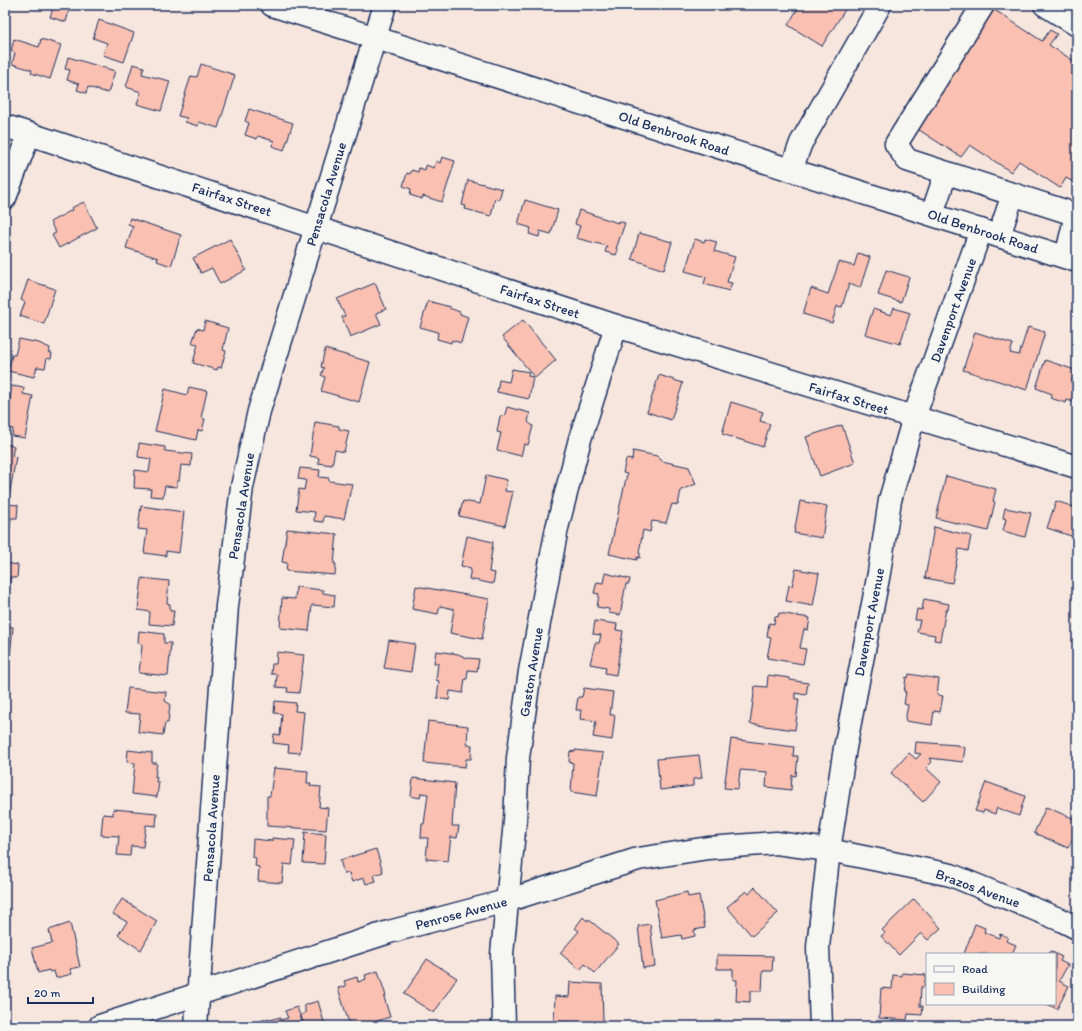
<svg xmlns="http://www.w3.org/2000/svg" width="1082" height="1031" font-family="Itim,sans-serif">
	<rect width="100%" height="100%" fill="#f7e6de"/>
	<filter id="ink" filterUnits="userSpaceOnUse"><feTurbulence type="fractalNoise" baseFrequency=".025" numOctaves="2"/><feDisplacementMap in="SourceGraphic" scale="8" xChannelSelector="R" yChannelSelector="G"/><feConvolveMatrix kernelMatrix="1 2 1 2 8 2 1 2 1" color-interpolation-filters="sRGB"/></filter>
	<g filter="url(#ink)">
		<g fill="#fac0b1" stroke="#1b2f5e">
			<polygon points="54,5 79,5 77,9 70,7 66,22 50,17"/>
			<polygon points="800,5 848,5 822,46 788,25"/>
			<polygon points="993,9 1042,41 1050,30 1057,34 1049,45 1077,63 1077,184 1066,178 1060,188 1019,161 1011,172 970,145 961,157 916,128"/>
			<polygon points="99,20 134,33 124,62 103,55 107,43 93,38"/>
			<polygon points="14,39 39,47 41,39 61,45 50,79 31,73 32,70 12,64 15,53 11,51"/>
			<polygon points="68,57 115,71 108,93 88,87 86,93 77,90 79,84 67,80 70,70 65,69"/>
			<polygon points="133,64 144,67 142,74 170,81 161,111 137,104 141,92 126,87"/>
			<polygon points="201,64 235,75 218,128 199,122 198,126 185,122 187,118 178,116 191,76 197,77"/>
			<polygon points="249,109 293,123 284,150 272,146 274,141 258,136 257,139 245,135 249,123 245,121"/>
			<polygon points="442,157 455,161 442,202 423,196 422,199 410,195 411,189 403,186 407,173 410,174 412,170 418,172 419,168 425,170 426,165 434,168 436,161 440,163"/>
			<polygon points="468,180 502,189 499,200 495,198 491,216 465,209 466,206 462,205"/>
			<polygon points="525,200 558,210 551,234 540,231 539,237 529,234 531,228 518,224"/>
			<polygon points="84,202 97,228 59,248 52,235 56,233 50,222 72,210 71,208"/>
			<polygon points="579,210 618,223 618,221 625,223 616,249 618,250 616,255 605,252 607,246 576,238 580,226 575,224"/>
			<polygon points="130,218 181,235 171,266 157,261 158,258 126,248 133,226 128,224"/>
			<polygon points="639,233 672,242 664,270 632,259"/>
			<polygon points="230,239 246,270 220,284 212,268 201,273 193,258"/>
			<polygon points="695,239 704,242 705,239 717,242 714,251 735,257 727,282 732,283 729,291 704,284 706,277 685,271"/>
			<polygon points="858,253 870,257 860,288 849,284 842,307 837,306 832,323 803,314 811,288 828,294 839,262 854,266"/>
			<polygon points="886,270 909,277 901,302 878,295"/>
			<polygon points="28,280 55,289 44,324 20,316 25,302 21,300"/>
			<polygon points="375,283 386,309 376,313 381,324 350,337 342,317 345,316 337,299"/>
			<polygon points="428,301 450,307 449,308 460,312 460,314 468,317 461,343 452,340 451,343 437,339 438,332 420,327"/>
			<polygon points="894,308 910,313 900,344 865,334 873,309 891,315"/>
			<polygon points="523,320 556,360 535,378 502,337"/>
			<polygon points="205,321 228,328 223,350 226,351 221,368 218,367 217,370 193,363 198,344 192,343 197,328 203,330"/>
			<polygon points="1028,327 1045,332 1027,390 963,370 975,332 1013,344 1010,353 1019,355"/>
			<polygon points="19,339 39,343 50,348 49,353 52,353 51,359 47,358 45,368 37,367 34,377 8,371 12,355 15,355"/>
			<polygon points="325,349 370,362 359,402 321,391 325,377 321,375 324,368 321,367"/>
			<polygon points="1045,360 1075,370 1071,383 1077,386 1077,403 1067,400 1066,403 1050,398 1052,394 1036,388"/>
			<polygon points="512,369 529,372 528,376 533,377 529,399 497,392 499,380 509,382"/>
			<polygon points="659,375 683,383 671,420 647,412"/>
			<polygon points="12,386 24,388 23,394 33,396 25,438 12,436 13,429 5,427 5,405 9,405"/>
			<polygon points="189,387 207,391 201,418 205,419 202,431 198,430 196,440 155,431 165,389 187,395"/>
			<polygon points="731,402 763,412 760,421 770,424 763,447 722,434"/>
			<polygon points="507,407 530,413 528,422 533,426 528,445 524,444 521,456 497,450 501,433 497,432 500,416 503,416 505,414"/>
			<polygon points="315,422 339,426 339,429 349,431 344,452 335,450 332,465 318,463 319,458 310,456"/>
			<polygon points="842,425 855,463 820,476 806,437"/>
			<polygon points="139,443 165,447 165,451 192,454 191,466 181,465 179,481 177,481 177,487 165,486 163,497 150,496 151,489 134,488 135,470 149,472 151,459 138,457"/>
			<polygon points="5,444 14,446 12,456 16,457 9,497 5,496"/>
			<polygon points="633,451 657,456 662,461 689,467 696,484 681,490 678,505 672,504 666,523 652,521 650,532 643,530 639,553 640,553 640,558 637,557 637,560 609,554 627,474 623,473 626,459 632,460"/>
			<polygon points="300,468 320,470 319,477 329,478 329,481 352,484 344,519 324,516 323,522 314,521 315,512 296,510 299,489 304,490 306,480 298,479"/>
			<polygon points="486,475 507,480 505,491 513,492 505,526 459,516 463,501 480,504"/>
			<polygon points="946,476 996,489 993,501 995,502 988,531 936,518"/>
			<polygon points="800,501 827,506 822,538 794,533"/>
			<polygon points="1056,501 1077,508 1077,538 1047,528"/>
			<polygon points="5,504 18,505 17,518 11,518 8,545 5,545"/>
			<polygon points="141,506 184,512 179,553 166,551 166,556 144,553 147,530 138,529"/>
			<polygon points="1005,508 1031,513 1025,537 1003,531 1006,519 1003,518"/>
			<polygon points="934,527 971,536 968,551 959,549 952,583 925,578"/>
			<polygon points="287,529 337,534 334,564 336,564 335,575 286,571 287,563 282,562"/>
			<polygon points="467,536 493,542 489,572 495,573 493,584 469,579 471,568 461,566"/>
			<polygon points="5,563 18,565 17,578 10,577 10,585 5,585"/>
			<polygon points="796,569 819,573 813,606 786,601 789,585 792,586"/>
			<polygon points="605,573 630,579 629,584 626,584 620,615 609,613 609,609 597,607 599,594 594,593 597,582 603,583"/>
			<polygon points="142,578 169,581 167,603 170,604 170,611 174,611 172,626 149,624 150,612 138,610"/>
			<polygon points="416,586 489,599 482,639 450,633 454,609 440,606 438,614 412,609"/>
			<polygon points="296,587 323,590 323,593 335,595 334,607 312,605 309,631 280,628 282,598 295,599"/>
			<polygon points="924,599 949,604 948,610 946,609 940,641 934,640 935,635 917,632 920,620 915,620 917,609 922,610"/>
			<polygon points="779,613 810,618 808,630 804,629 800,648 806,649 803,664 767,658 771,637 767,636 769,623 774,624 775,616 778,617"/>
			<polygon points="595,621 617,624 616,630 623,631 616,675 605,673 606,667 590,664 595,643 599,643 601,635 593,634"/>
			<polygon points="5,626 13,627 10,656 5,656"/>
			<polygon points="139,631 164,634 164,643 171,643 168,676 139,673 142,646 141,644 138,643"/>
			<polygon points="389,640 415,644 411,672 384,668"/>
			<polygon points="436,651 458,654 467,658 479,659 477,671 468,670 467,679 465,679 463,693 450,691 449,700 437,698 439,681 436,680 438,663 434,663"/>
			<polygon points="277,652 304,655 299,693 287,692 288,688 276,687 277,674 271,674 272,664 276,664"/>
			<polygon points="909,674 939,679 937,695 943,696 940,712 934,711 932,725 905,721 908,705 904,704 906,692 904,692 906,677 908,678"/>
			<polygon points="768,675 790,678 790,680 808,683 806,695 795,693 795,699 799,699 795,730 750,724 755,686 767,687"/>
			<polygon points="128,688 166,692 165,701 170,704 168,723 165,723 163,735 138,732 140,714 125,713"/>
			<polygon points="584,688 613,692 610,715 615,715 612,740 593,737 596,721 580,719 581,710 576,710 578,697 582,697"/>
			<polygon points="275,701 296,703 295,711 304,712 300,753 288,752 289,745 273,743 274,734 280,735 282,714 274,713"/>
			<polygon points="428,721 468,726 467,745 472,745 471,759 466,759 465,767 424,763"/>
			<polygon points="731,739 794,747 793,756 798,756 796,776 792,775 791,790 766,787 767,772 740,770 738,789 724,788"/>
			<polygon points="916,742 957,745 965,748 963,762 929,758 932,762 926,768 941,782 923,802 891,773 909,753 916,759 921,754 915,753"/>
			<polygon points="128,750 152,753 152,763 157,763 155,777 157,777 156,782 159,782 157,797 132,794 135,763 127,762"/>
			<polygon points="575,750 603,753 597,796 571,792 573,763 569,762 570,751 575,752"/>
			<polygon points="699,755 702,778 693,779 693,786 660,790 657,759"/>
			<polygon points="274,768 308,771 307,783 311,783 310,786 321,787 319,807 328,808 326,830 267,826 267,796 270,796"/>
			<polygon points="413,778 455,783 452,826 459,826 457,838 451,837 448,861 426,859 428,838 421,838 422,824 424,824 428,794 421,793 420,798 411,796"/>
			<polygon points="986,782 1025,796 1019,816 997,808 995,814 984,810 983,813 975,811"/>
			<polygon points="1046,807 1077,820 1077,839 1073,838 1068,848 1034,833"/>
			<polygon points="113,809 157,813 156,826 146,825 143,847 131,846 130,856 117,855 119,836 101,835 103,814 113,815"/>
			<polygon points="305,832 326,834 324,864 303,863"/>
			<polygon points="272,838 295,840 292,865 284,864 282,883 258,881 259,867 255,866 256,858 252,857 253,839 272,841"/>
			<polygon points="376,849 383,872 374,875 376,881 366,884 364,878 352,882 349,873 344,874 340,860"/>
			<polygon points="755,887 778,913 752,936 727,907 746,891 749,894"/>
			<polygon points="687,892 688,897 699,895 705,928 694,930 695,936 682,939 681,935 662,938 655,900"/>
			<polygon points="122,899 157,921 141,950 118,935 127,922 113,914"/>
			<polygon points="914,899 941,928 928,940 921,933 899,955 881,936 885,933 882,930"/>
			<polygon points="583,917 587,921 588,919 619,944 595,973 585,964 580,970 560,953 579,931 575,928"/>
			<polygon points="70,923 80,967 70,969 72,974 56,978 54,971 50,972 49,970 38,973 32,948 52,943 49,930"/>
			<polygon points="650,924 655,966 643,968 638,926"/>
			<polygon points="975,924 985,928 984,932 999,938 1000,934 1008,937 1006,941 1016,945 1012,954 964,954"/>
			<polygon points="1050,951 1062,957 1060,961 1068,965 1059,981 1069,986 1057,1009 1047,1004 1055,1004 1055,954 1048,954"/>
			<polygon points="717,955 773,956 772,971 763,971 762,991 750,991 750,1002 736,1001 737,980 733,980 733,969 717,969"/>
			<polygon points="427,959 457,978 434,1013 404,994"/>
			<polygon points="378,971 386,996 384,997 390,1017 361,1026 350,1026 338,988 346,986 344,981 357,977 358,982 366,979 365,975"/>
			<polygon points="902,973 926,975 924,987 921,987 920,1006 923,1006 922,1015 908,1014 907,1020 879,1018 881,988 892,989 893,975 902,976"/>
			<polygon points="570,982 602,984 603,1022 585,1021 585,1023 554,1021 555,996 569,997"/>
			<polygon points="318,1001 325,1026 258,1026 257,1022 269,1018 270,1020 280,1017 280,1020 288,1018 285,1011 297,1007 303,1024 301,1015 305,1013 305,1005"/>
		</g>
		<g fill="none" stroke-linecap="round" stroke-linejoin="round">
			<g stroke="#1b2f5e" stroke-width="25">
				<g id="minor">
					<polyline points="272,5 1077,261"/>
					<polyline points="983,5 896,144 907,160 1077,215"/>
					<polyline points="1045,5 1077,25"/>
					<polyline points="5,126 616,326 1077,467"/>
					<polyline points="791,170 801,143 880,5"/>
					<polyline points="5,198 29,134"/>
					<polyline points="932,214 946,173"/>
					<polyline points="999,236 1013,194"/>
					<polyline points="1066,257 1076,215"/>
					<polyline points="100,1026 389,932 506,901 638,859 708,848 776,843 829,850 951,875 1061,920 1077,928"/>
					<polyline points="196,1026 227,606 242,487 259,411 385,5"/>
					<polyline points="504,1026 502,954 515,821 518,758 530,671 557,528 580,439 616,326"/>
					<polyline points="821,1026 818,947 829,850 845,748 879,573 890,500 914,417 981,230"/>
				</g>
			</g>
			<use href="#minor" stroke="#f6f6f2" stroke-width="22"/>
		</g>
	</g>
	<g text-anchor="middle" stroke-width="3" stroke-linejoin="round" paint-order="stroke">
		<g font-size="14" fill="#1b2f5e" stroke="#f6f6f2">
			<text transform="translate(674 133) rotate(18)" y="5">Old Benbrook Road</text>
			<text transform="translate(326 194) rotate(-73)" y="5">Pensacola Avenue</text>
			<text transform="translate(232 199) rotate(18)" y="5">Fairfax Street</text>
			<text transform="translate(983 231) rotate(18)" y="5">Old Benbrook Road</text>
			<text transform="translate(540 301) rotate(18)" y="5">Fairfax Street</text>
			<text transform="translate(953 310) rotate(-70)" y="5">Davenport Avenue</text>
			<text transform="translate(849 398) rotate(17)" y="5">Fairfax Street</text>
			<text transform="translate(241 506) rotate(-81)" y="5">Pensacola Avenue</text>
			<text transform="translate(869 622) rotate(-79)" y="5">Davenport Avenue</text>
			<text transform="translate(531 672) rotate(-81)" y="5">Gaston Avenue</text>
			<text transform="translate(211 828) rotate(-86)" y="5">Pensacola Avenue</text>
			<text transform="translate(978 888) rotate(20)" y="5">Brazos Avenue</text>
			<text transform="translate(461 913) rotate(-15)" y="5">Penrose Avenue</text>
		</g>
	</g>
	<rect width="1082" height="1031" fill="none" stroke="#f6f6f2" stroke-width="20"/>
	<rect x="10" y="10" width="1062" height="1011" fill="none" stroke="#1b2f5e" stroke-width="1.5" filter="url(#ink)"/>
	<rect x="926" y="953" width="130" height="52" fill="#f6f6f2" stroke="#9ea6b7"/>
	<rect x="934" y="966" width="20" height="6" fill="#f6f6f2" stroke="#9ea6b7"/>
	<text x="962" y="973" font-size="12" fill="#1b2f5e">Road</text>
	<rect x="934" y="983" width="20" height="12" fill="#fac0b1" stroke="#9ea6b7"/>
	<text x="962" y="993" font-size="12" fill="#1b2f5e">Building</text>
	<path d="M28 997v6h65v-6" fill="none" stroke="#1b2f5e" stroke-width="2"/>
	<text x="34" y="997" font-size="12" fill="#1b2f5e" stroke="#f6f6f2" stroke-width="3" paint-order="stroke">20 m</text>
</svg>
